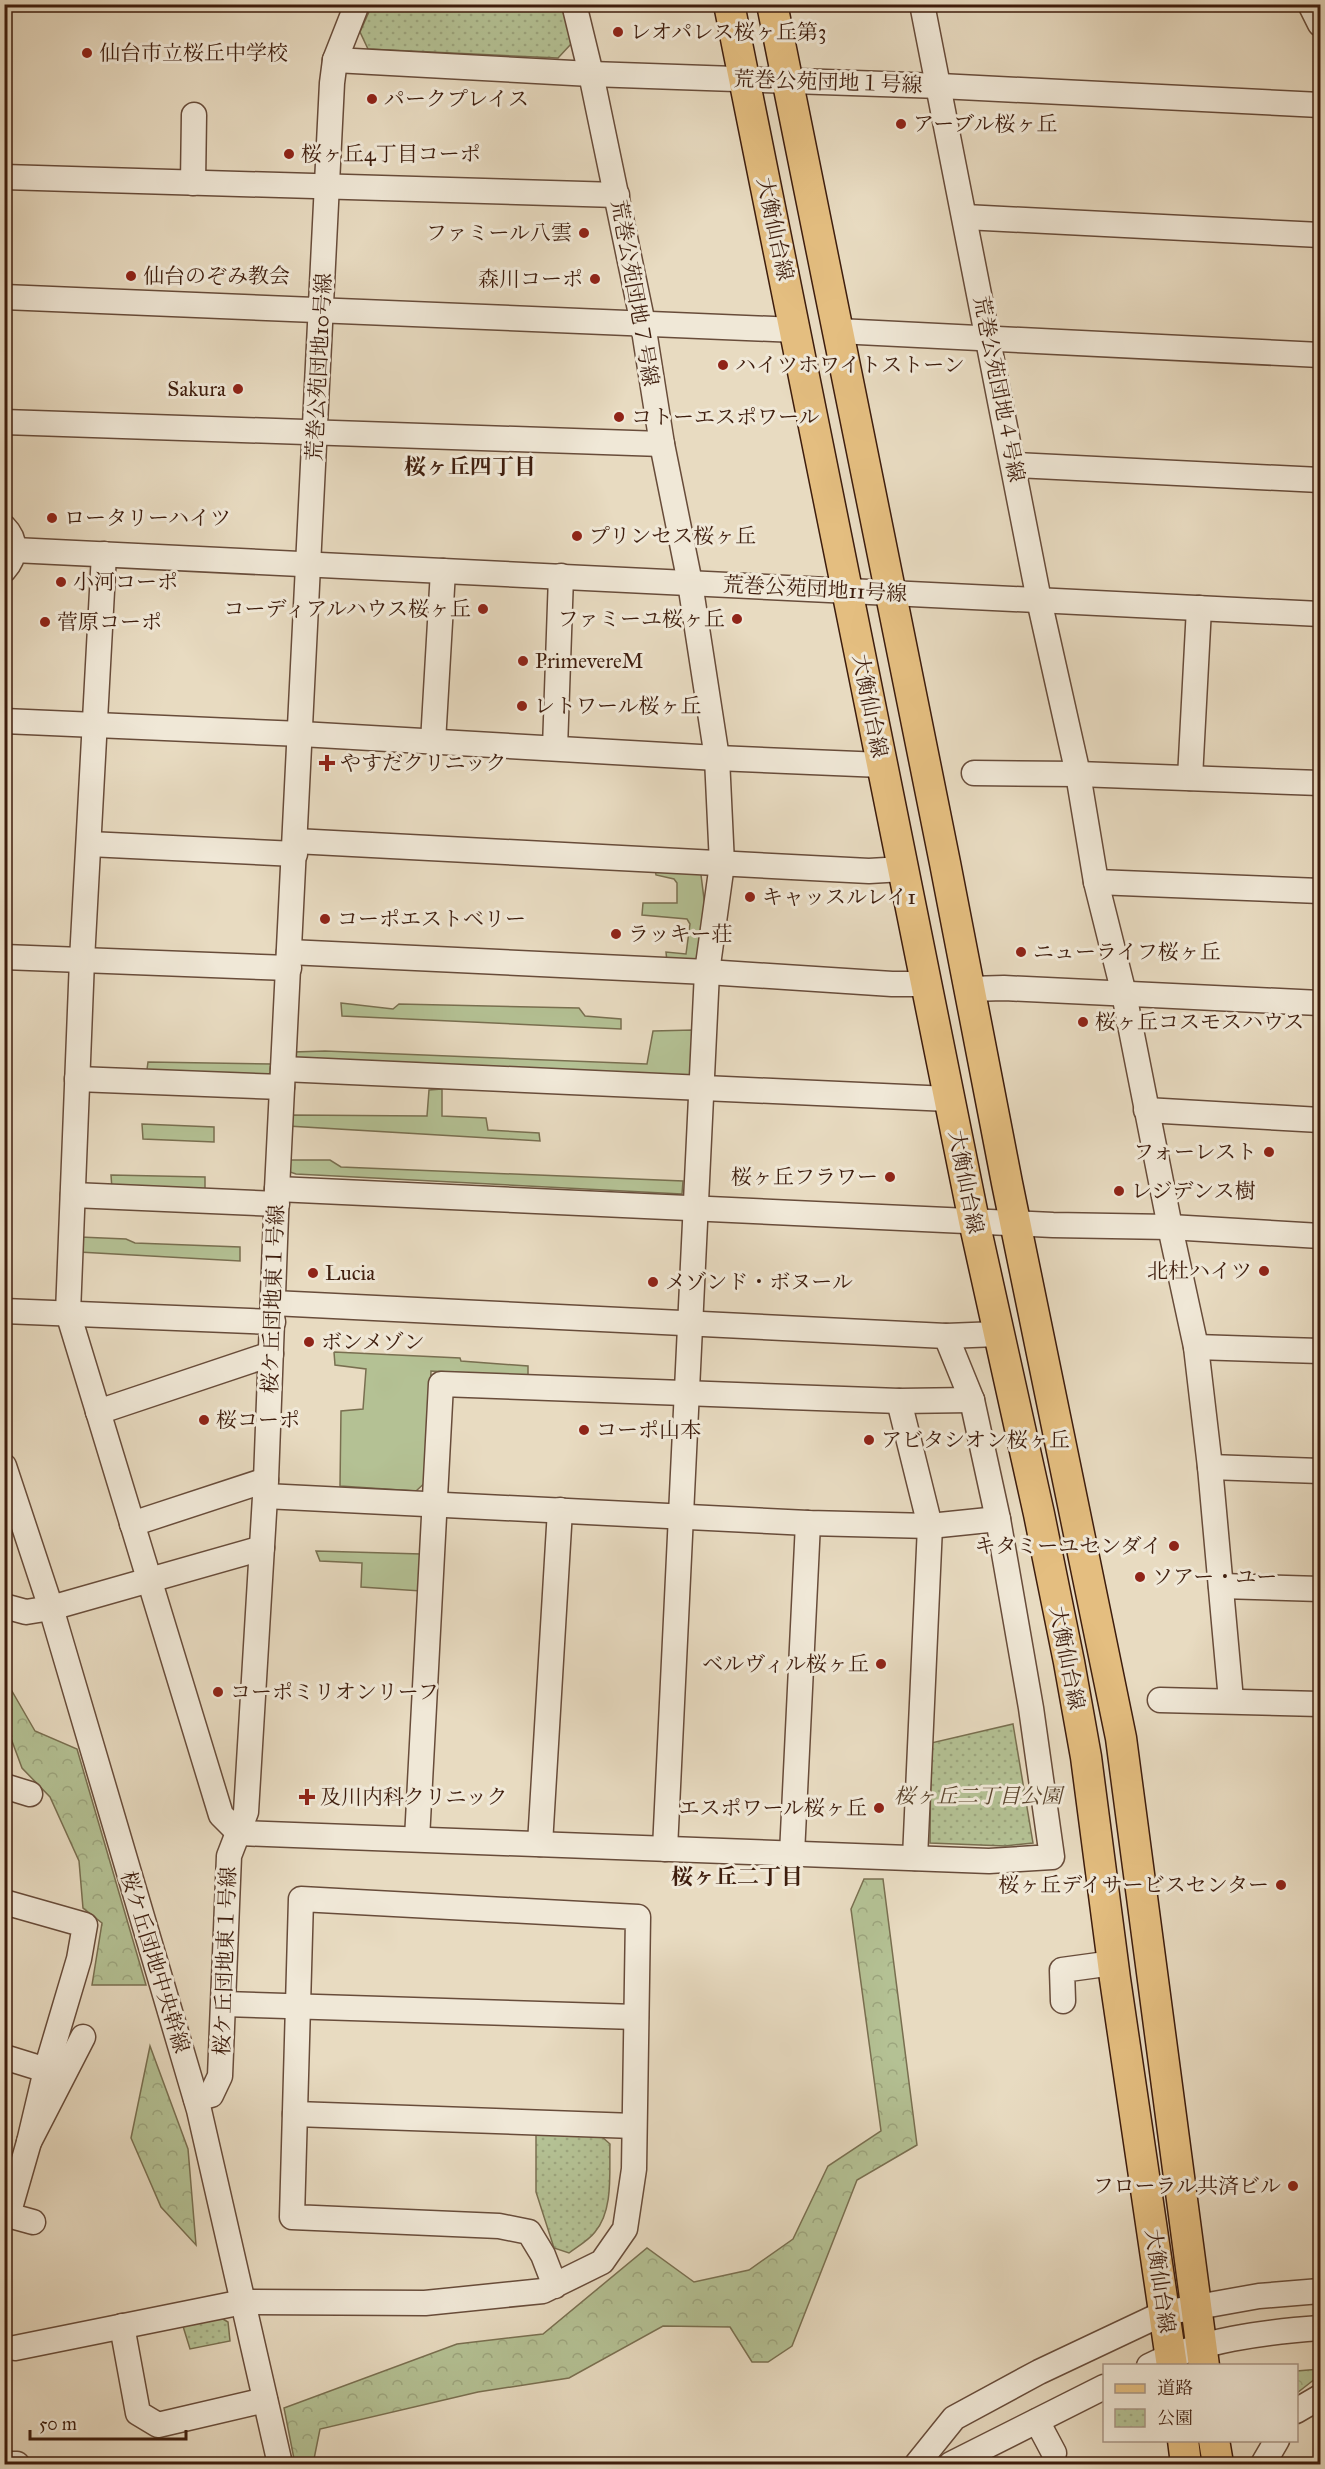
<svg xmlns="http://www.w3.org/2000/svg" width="1325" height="2469" font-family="'IM FELL Great Primer','Noto Serif JP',serif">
	<defs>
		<pattern id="forest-crowns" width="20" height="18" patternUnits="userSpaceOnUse" patternTransform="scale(1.5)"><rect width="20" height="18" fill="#b4c194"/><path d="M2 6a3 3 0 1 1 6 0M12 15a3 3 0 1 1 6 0" fill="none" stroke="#9ca57e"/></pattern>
		<pattern id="park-dots" width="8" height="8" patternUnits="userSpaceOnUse" patternTransform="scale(1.5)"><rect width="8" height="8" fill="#b4c194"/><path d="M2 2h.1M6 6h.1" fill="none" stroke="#9ca57e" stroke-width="1.8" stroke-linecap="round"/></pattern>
	</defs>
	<rect width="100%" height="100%" fill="#e8dbc1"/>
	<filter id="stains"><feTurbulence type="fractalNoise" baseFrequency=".00333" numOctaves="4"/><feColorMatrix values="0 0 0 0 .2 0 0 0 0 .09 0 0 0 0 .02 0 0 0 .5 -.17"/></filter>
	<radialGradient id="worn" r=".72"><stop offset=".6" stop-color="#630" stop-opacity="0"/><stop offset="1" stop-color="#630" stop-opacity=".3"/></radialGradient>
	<g fill="url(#forest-crowns)" stroke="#796f50" stroke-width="1.5">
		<polygon points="5,1679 35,1731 77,1749 146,1985 92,1985 102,1923 83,1908 79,1861 50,1797 22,1768 9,1733 5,1727"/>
		<polygon points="864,1879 883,1879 917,2145 857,2180 792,2346 768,2362 752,2362 730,2327 663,2326 569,2378 478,2392 320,2429 313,2464 295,2464 284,2408 457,2344 543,2334 647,2248 694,2282 749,2270 793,2239 828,2166 881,2131 851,1909"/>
		<polygon points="150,2046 188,2149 196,2245 161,2207 131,2138"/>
		<polygon points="1320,2369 1320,2375 1297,2393 1297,2371"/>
	</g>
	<g fill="url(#park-dots)" stroke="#796f50" stroke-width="1.5">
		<polygon points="372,5 563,5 571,44 558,58 368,49 360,32"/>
		<polygon points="1013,1724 1033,1843 1005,1846 930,1843 931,1743"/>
		<path d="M536,2133L601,2136L610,2144C609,2171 614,2210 595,2232C589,2240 577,2247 569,2253L554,2248L536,2192Z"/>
		<polygon points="216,2315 228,2322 230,2341 190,2349 182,2323"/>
	</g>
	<g fill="#b4c194" stroke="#796f50" stroke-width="1.5">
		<polygon points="655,868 693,869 701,875 705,907 699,960 667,962 666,952 686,954 690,924 687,919 642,915 643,903 677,903 677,883 674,879 656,875"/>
		<polygon points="341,1003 393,1009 399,1004 579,1008 585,1016 621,1019 621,1029 342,1016"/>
		<polygon points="693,1030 692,1074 681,1079 295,1062 293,1052 325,1051 647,1064 653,1031"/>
		<polygon points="148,1062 271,1064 271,1072 263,1080 146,1077"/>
		<polygon points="442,1089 442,1116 486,1118 488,1130 539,1133 540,1141 288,1126 291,1115 427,1116 429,1090"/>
		<polygon points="142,1124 214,1127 214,1142 143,1139"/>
		<polygon points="288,1160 330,1160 341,1167 683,1181 682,1194 296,1174 287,1171"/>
		<polygon points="111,1175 205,1177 205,1194 112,1189"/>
		<polygon points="80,1237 126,1239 135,1243 240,1247 240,1261 79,1252"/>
		<polygon points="334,1352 460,1358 461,1361 528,1366 528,1376 431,1371 428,1480 416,1491 340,1486 341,1411 363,1409 366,1369 335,1365"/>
		<polygon points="316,1551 421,1554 421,1591 361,1587 362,1563 320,1561"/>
	</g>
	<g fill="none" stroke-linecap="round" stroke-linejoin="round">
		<g stroke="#684c3a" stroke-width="27">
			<g id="minor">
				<polyline points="574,4 591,74 643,324 662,444 690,583 717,758 722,864 707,972 665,1849"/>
				<polyline points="922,4 1039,600 1078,774 1096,882 1124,994 1170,1227 1196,1347 1210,1467 1231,1700"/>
				<polyline points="1310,4 1320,24"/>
				<polyline points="335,60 591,74 940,86 1320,105"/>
				<polyline points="4,177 617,195"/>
				<polyline points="193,183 194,115"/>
				<polyline points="965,217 1320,235"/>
				<polyline points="4,297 796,330"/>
				<polyline points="838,331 1320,355"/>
				<polyline points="4,422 662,444"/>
				<polyline points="1014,465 1320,480"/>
				<path d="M4,527C17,540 16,557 4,570"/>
				<polyline points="14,550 1320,614"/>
				<polyline points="104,554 82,960 68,1313 221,1815 239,1833 989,1861 1052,1857 1031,1708 998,1519 972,1400 946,1336"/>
				<polyline points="4,721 301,734 717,758 882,765"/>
				<polyline points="433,742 443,571"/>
				<polyline points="555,748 561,576"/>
				<polyline points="974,773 1078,774 1320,783"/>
				<polyline points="1190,778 1199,608"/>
				<polyline points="295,841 869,871 903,869"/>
				<polyline points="89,844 295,854"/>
				<polyline points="1096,882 1320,891"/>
				<polyline points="289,952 707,972 892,984 927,984"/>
				<polyline points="4,957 289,968"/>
				<polyline points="969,989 1004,988 1320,1003"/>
				<polyline points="283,1069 949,1099"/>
				<polyline points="77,1079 282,1087"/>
				<polyline points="1146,1110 1320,1120"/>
				<polyline points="277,1189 1053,1225 1170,1227 1320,1236"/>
				<polyline points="73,1195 277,1204"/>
				<polyline points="273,1303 946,1336 998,1334"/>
				<polyline points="4,1311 273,1322"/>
				<polyline points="1196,1347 1320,1351"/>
				<polyline points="899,1401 930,1526 915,1858"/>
				<polyline points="98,1412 271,1354"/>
				<polyline points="4,1466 51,1608 199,2110 280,2464"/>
				<polyline points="1210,1467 1320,1471"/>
				<polyline points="265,1496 808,1523 930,1526 998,1519"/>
				<polyline points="132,1524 266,1480"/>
				<polyline points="1221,1586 1320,1589"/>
				<polyline points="4,1606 26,1612 51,1608 262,1548"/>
				<polyline points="1160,1700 1320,1704"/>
				<polyline points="4,1786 30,1794"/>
				<polyline points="417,1839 441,1384 899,1401 972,1400"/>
				<polyline points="540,1844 560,1510"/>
				<polyline points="792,1854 808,1523"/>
				<polyline points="4,1902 85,1925 79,1959 46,2070 29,2142"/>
				<polyline points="1063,2001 1062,1970 1113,1963"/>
				<polyline points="224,2004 636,2017"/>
				<polyline points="4,2057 46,2070"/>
				<polyline points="196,2099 211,2095 220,2076 229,1856 246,1812 266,1480 277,1189 332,83 335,60 357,4"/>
				<polyline points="295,2114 634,2126"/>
				<polyline points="4,2214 33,2222"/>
				<polyline points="8,2215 29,2142 83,2037"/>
				<polyline points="122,2326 138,2413 158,2425 265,2400"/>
				<polyline points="15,2348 243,2302 425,2303 543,2291 602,2262 625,2229 634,2169 638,1917 301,1899 292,2217 499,2226 529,2232 543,2255 555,2286"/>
				<path d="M1149,2366C1201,2340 1263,2332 1320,2328"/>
				<polyline points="1296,2411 1320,2397"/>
				<polyline points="1037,2421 1054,2453"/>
				<polyline points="10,2464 17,2464"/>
				<polyline points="917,2464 954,2418 1039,2372 1164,2313 1259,2296 1320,2291"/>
				<polyline points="951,2464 1104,2387"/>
				<polyline points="1263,2464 1277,2440"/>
			</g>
		</g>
		<g stroke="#3e1d0d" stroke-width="33">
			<g id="major">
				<polyline points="729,4 974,1221 1039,1514 1069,1662 1086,1757 1115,1979 1172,2366"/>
				<polyline points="772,4 945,863 1007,1183 1121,1738 1204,2366"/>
				<polyline points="1183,2440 1186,2464"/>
				<polyline points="1214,2440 1218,2464"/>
			</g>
		</g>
		<use href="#minor" stroke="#f0e8d7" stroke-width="24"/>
		<use href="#major" stroke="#e4be80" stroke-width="30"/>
	</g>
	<g fill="#8f2418" stroke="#f0e8d7" stroke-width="2">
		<circle cx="618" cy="32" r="6"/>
		<circle cx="87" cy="53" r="6"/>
		<circle cx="372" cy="99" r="6"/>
		<circle cx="901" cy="124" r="6"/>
		<circle cx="289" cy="154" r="6"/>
		<circle cx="584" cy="233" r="6"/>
		<circle cx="131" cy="276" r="6"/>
		<circle cx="595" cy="279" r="6"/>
		<circle cx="723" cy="365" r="6"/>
		<circle cx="238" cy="389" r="6"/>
		<circle cx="619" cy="417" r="6"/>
		<circle cx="52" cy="518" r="6"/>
		<circle cx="577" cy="536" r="6"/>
		<circle cx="61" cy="582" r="6"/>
		<circle cx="483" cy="609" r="6"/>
		<circle cx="737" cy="619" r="6"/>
		<circle cx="45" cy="622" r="6"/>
		<circle cx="523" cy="661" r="6"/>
		<circle cx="522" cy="706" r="6"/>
		<path d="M324 754h6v6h6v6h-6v6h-6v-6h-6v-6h6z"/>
		<circle cx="750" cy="897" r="6"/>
		<circle cx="325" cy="919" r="6"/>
		<circle cx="616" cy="934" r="6"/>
		<circle cx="1021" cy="952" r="6"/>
		<circle cx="1083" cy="1022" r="6"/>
		<circle cx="1269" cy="1152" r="6"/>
		<circle cx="890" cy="1177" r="6"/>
		<circle cx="1119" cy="1191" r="6"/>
		<circle cx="1264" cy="1271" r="6"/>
		<circle cx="313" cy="1273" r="6"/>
		<circle cx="653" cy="1282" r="6"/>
		<circle cx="309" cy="1342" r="6"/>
		<circle cx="204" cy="1420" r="6"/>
		<circle cx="584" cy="1430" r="6"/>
		<circle cx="869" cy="1440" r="6"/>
		<circle cx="1174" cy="1546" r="6"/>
		<circle cx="1140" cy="1577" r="6"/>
		<circle cx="881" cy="1664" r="6"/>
		<circle cx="218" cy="1692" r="6"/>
		<path d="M304 1788h6v6h6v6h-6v6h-6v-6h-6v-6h6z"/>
		<circle cx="879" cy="1808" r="6"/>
		<circle cx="1281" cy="1885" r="6"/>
		<circle cx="1293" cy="2186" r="6"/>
	</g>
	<g text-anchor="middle" stroke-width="6" stroke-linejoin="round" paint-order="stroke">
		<g font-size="21" fill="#3e1d0d" stroke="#f0e8d7" text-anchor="start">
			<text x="630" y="39">レオパレス桜ヶ丘第3</text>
			<text x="99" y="60">仙台市立桜丘中学校</text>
			<text x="384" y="106">パークプレイス</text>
			<text x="913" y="131">アーブル桜ヶ丘</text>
			<text x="301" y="161">桜ヶ丘4丁目コーポ</text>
			<text x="572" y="240" text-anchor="end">ファミール八雲</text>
			<text x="143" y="283">仙台のぞみ教会</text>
			<text x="583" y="286" text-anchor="end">森川コーポ</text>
			<text x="735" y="372">ハイツホワイトストーン</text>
			<text x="226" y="396" text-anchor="end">Sakura</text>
			<text x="631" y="424">コトーエスポワール</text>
			<text x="64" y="525">ロータリーハイツ</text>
			<text x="589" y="543">プリンセス桜ヶ丘</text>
			<text x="73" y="589">小河コーポ</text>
			<text x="471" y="616" text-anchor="end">コーディアルハウス桜ヶ丘</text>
			<text x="725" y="626" text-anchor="end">ファミーユ桜ヶ丘</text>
			<text x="57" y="629">菅原コーポ</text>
			<text x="535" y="668">PrimevereM</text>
			<text x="534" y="713">レトワール桜ヶ丘</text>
			<text x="340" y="770">やすだクリニック</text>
			<text x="762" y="904">キャッスルレイ1</text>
			<text x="337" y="926">コーポエストベリー</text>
			<text x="628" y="941">ラッキー荘</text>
			<text x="1033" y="959">ニューライフ桜ヶ丘</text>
			<text x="1095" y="1029">桜ヶ丘コスモスハウス</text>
			<text x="1257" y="1159" text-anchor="end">フォーレスト</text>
			<text x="878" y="1184" text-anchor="end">桜ヶ丘フラワー</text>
			<text x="1131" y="1198">レジデンス樹</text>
			<text x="1252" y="1278" text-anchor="end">北杜ハイツ</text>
			<text x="325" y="1280">Lucia</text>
			<text x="665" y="1289">メゾンド・ボヌール</text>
			<text x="321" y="1349">ボンメゾン</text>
			<text x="216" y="1427">桜コーポ</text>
			<text x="596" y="1437">コーポ山本</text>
			<text x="881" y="1447">アビタシオン桜ヶ丘</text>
			<text x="1162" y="1553" text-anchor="end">キタミーユセンダイ</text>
			<text x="1152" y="1584">ソアー・ユー</text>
			<text x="869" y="1671" text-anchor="end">ベルヴィル桜ヶ丘</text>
			<text x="230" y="1699">コーポミリオンリーフ</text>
			<text x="320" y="1804">及川内科クリニック</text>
			<text x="867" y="1815" text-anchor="end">エスポワール桜ヶ丘</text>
			<text x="1269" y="1892" text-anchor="end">桜ヶ丘デイサービスセンター</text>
			<text x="1281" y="2193" text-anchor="end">フローラル共済ビル</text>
		</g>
		<g font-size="21" fill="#3e1d0d" stroke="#f0e8d7">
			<text transform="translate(828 82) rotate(2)" y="7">荒巻公苑団地１号線</text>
			<text transform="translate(775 229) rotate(78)" y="7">大衡仙台線</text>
			<text transform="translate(635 293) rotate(80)" y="7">荒巻公苑団地７号線</text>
			<text transform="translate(319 367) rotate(-87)" y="7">荒巻公苑団地10号線</text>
			<text transform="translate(999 389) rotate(79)" y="7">荒巻公苑団地４号線</text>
			<text transform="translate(815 589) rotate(3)" y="7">荒巻公苑団地11号線</text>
			<text transform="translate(870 706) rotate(79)" y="7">大衡仙台線</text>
			<text transform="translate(966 1182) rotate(79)" y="7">大衡仙台線</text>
			<text transform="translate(273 1299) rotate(-88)" y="7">桜ケ丘団地東１号線</text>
			<text transform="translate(1067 1658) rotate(79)" y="7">大衡仙台線</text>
			<text transform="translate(225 1961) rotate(-88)" y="7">桜ケ丘団地東１号線</text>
			<text transform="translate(155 1962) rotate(73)" y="7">桜ケ丘団地中央幹線</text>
			<text transform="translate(1160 2281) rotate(82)" y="7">大衡仙台線</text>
		</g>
		<g font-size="21" font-style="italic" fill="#5c462f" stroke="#f0e8d7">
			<text x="978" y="1803">桜ヶ丘二丁目公園</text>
		</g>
		<g font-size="22" font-weight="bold" fill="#3e1d0d" stroke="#f0e8d7">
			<text x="470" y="474">桜ヶ丘四丁目</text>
			<text x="737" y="1884">桜ヶ丘二丁目</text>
		</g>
	</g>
	<rect width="1325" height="2469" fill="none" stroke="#e8dbc1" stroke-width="24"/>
	<rect x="6" y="6" width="1313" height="2457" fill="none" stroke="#3e1d0d" stroke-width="3"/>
	<rect x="12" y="12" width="1301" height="2445" fill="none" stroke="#3e1d0d" stroke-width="1.5"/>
	<rect x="1103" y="2364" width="195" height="78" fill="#f0e8d7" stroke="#a99786" stroke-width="1.5"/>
	<rect x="1115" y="2384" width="30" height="9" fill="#e4be80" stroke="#a99786" stroke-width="1.5"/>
	<text x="1157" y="2394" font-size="18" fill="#3e1d0d">道路</text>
	<rect x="1115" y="2409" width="30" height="18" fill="url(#park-dots)" stroke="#a99786" stroke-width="1.5"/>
	<text x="1157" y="2424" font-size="18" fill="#3e1d0d">公園</text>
	<path d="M30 2430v9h156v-9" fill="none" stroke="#3e1d0d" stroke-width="3"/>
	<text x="39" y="2430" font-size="18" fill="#3e1d0d" stroke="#f0e8d7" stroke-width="4.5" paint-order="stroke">50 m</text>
	<rect width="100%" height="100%" filter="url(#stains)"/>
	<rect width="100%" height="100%" fill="url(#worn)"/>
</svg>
